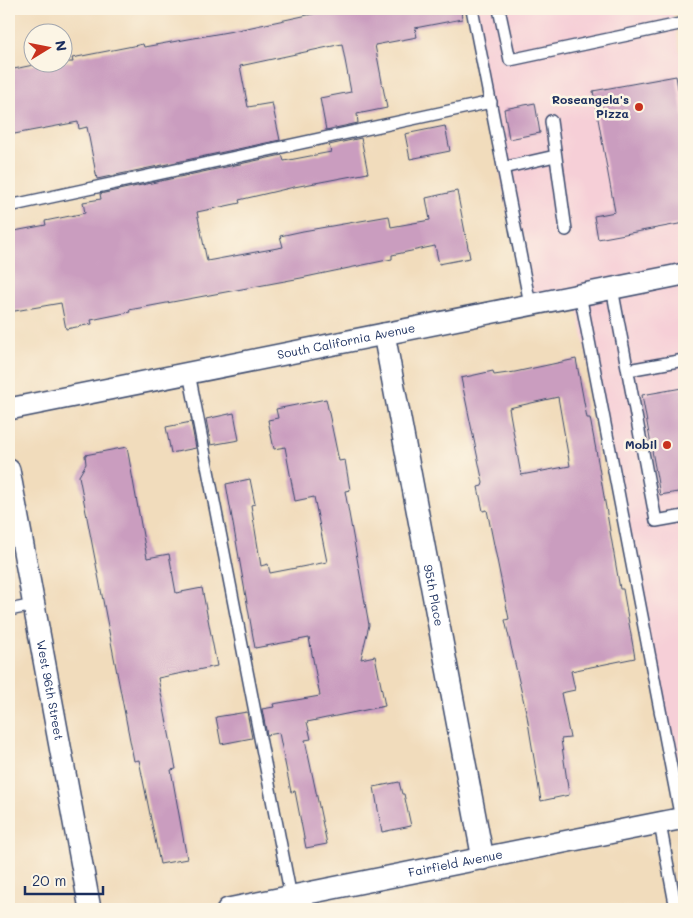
<svg xmlns="http://www.w3.org/2000/svg" width="693" height="918" font-family="Mali,sans-serif">
	<rect width="100%" height="100%" fill="#fcf5e5"/>
	<filter id="ink" filterUnits="userSpaceOnUse"><feTurbulence type="fractalNoise" baseFrequency=".02" numOctaves="2"/><feDisplacementMap in="SourceGraphic" scale="10" xChannelSelector="R" yChannelSelector="G"/><feConvolveMatrix kernelMatrix="1 2 1 2 8 2 1 2 1" color-interpolation-filters="sRGB"/></filter>
	<filter id="wash" filterUnits="userSpaceOnUse"><feTurbulence type="fractalNoise" baseFrequency=".0096" numOctaves="4" result="noise"/><feDisplacementMap in="SourceGraphic" scale="20" xChannelSelector="R" yChannelSelector="G"/><feGaussianBlur stdDeviation="1.12" result="paint"/><feColorMatrix in="noise" values="0 0 0 0 0 0 0 0 0 0 0 0 0 0 0 0 0 1.4 0 .05"/><feComposite in="paint" operator="in"/></filter>
	<g filter="url(#wash)">
		<rect width="100%" height="100%" fill="#f1dcbc"/>
		<polygon fill="#f6cfd7" points="468,9 672,9 684,74 684,824 576,303 527,311"/>
		<g id="blocks">
			<g fill="#ca9dbf" fill-rule="evenodd">
				<polygon points="336,9 461,9 462,19 415,28 417,37 375,45 387,108 357,114 358,123 326,130 320,98 351,92 342,44 240,66 248,107 272,103 280,140 97,179 87,127 79,129 78,122 9,135 9,70 48,62 73,62 72,58 143,44 144,47 233,31"/>
				<polygon points="676,76 684,123 684,223 598,239 594,216 615,212 593,91"/>
				<polygon points="535,103 540,133 509,139 504,109"/>
				<polygon points="445,126 450,151 410,159 405,134"/>
				<polygon points="361,138 368,173 294,187 239,200 240,203 197,212 207,261 283,247 280,236 303,231 389,216 391,227 430,220 426,198 457,191 470,258 439,264 435,246 392,255 392,259 301,278 129,310 130,312 91,320 92,324 66,329 61,303 9,312 9,232 46,225 45,221 85,213 83,202 101,199 100,194 282,155 284,161 331,152 329,145"/>
				<path d="M576,359L587,418H590L596,450L620,589H623L635,658L571,671L575,690L561,693L570,738L561,739L569,795L541,801L527,716L505,620L509,619L487,510L483,511L478,487L482,486L483,483L461,378L493,371L494,375L515,372ZM558,397L570,466L521,475L509,408Z"/>
				<polygon points="682,388 684,399 684,491 660,495 642,395"/>
				<polygon points="326,399 339,461 345,460 350,490 345,491 369,625 361,659 375,656 385,706 307,722 311,739 305,740 327,844 306,848 295,791 291,792 279,733 267,735 262,709 274,707 273,704 320,696 309,638 255,648 226,484 250,479 255,504 251,505 261,566 268,564 270,573 327,562 314,497 295,501 285,447 274,449 268,420 278,418 276,409"/>
				<polygon points="234,413 239,440 211,445 206,419"/>
				<polygon points="191,422 196,448 171,453 166,427"/>
				<polygon points="127,447 147,558 169,554 176,593 202,588 217,666 158,678 176,769 171,770 187,859 160,864 139,760 134,761 79,476 86,464 85,455"/>
				<polygon points="247,712 252,738 221,744 216,717"/>
				<polygon points="399,782 402,794 404,794 411,826 382,832 374,787"/>
			</g>
		</g>
	</g>
	<g filter="url(#ink)">
		<use href="#blocks" fill-opacity="0" stroke="#3b496c" stroke-width="1"/>
		<g fill="none" stroke-linecap="round" stroke-linejoin="round">
			<g stroke="#3b496c" stroke-width="14">
				<g id="lane">
					<polyline points="472,9 530,304"/>
					<polyline points="499,9 510,60 684,23"/>
					<polyline points="551,121 566,230"/>
					<polyline points="503,168 555,156"/>
					<polyline points="9,206 491,102"/>
					<polyline points="612,288 656,521 684,516"/>
					<polyline points="580,294 681,819"/>
					<polyline points="628,370 684,360"/>
					<polyline points="189,373 291,897"/>
					<polyline points="9,610 34,605"/>
					<polyline points="660,824 676,909"/>
				</g>
			</g>
			<g stroke="#3b496c" stroke-width="24">
				<g id="street">
					<path id="s1" d="M384,334L483,859"/>
					<path id="s2" d="M9,409L684,274"/>
					<path id="s3" d="M9,470L90,909"/>
					<path id="s4" d="M228,909L684,818"/>
				</g>
			</g>
			<use href="#lane" stroke="#fff" stroke-width="11"/>
			<use href="#street" stroke="#fff" stroke-width="21"/>
		</g>
	</g>
	<g fill="#c8321e" stroke="#fcf5e5" stroke-width="2">
		<circle cx="639" cy="107" r="5"/>
		<circle cx="667" cy="445" r="5"/>
	</g>
	<g text-anchor="middle" stroke-width="5" stroke-linejoin="round" paint-order="stroke">
		<g font-size="12" font-weight="bold" fill="#1b2f5e" stroke="#fcf5e5" text-anchor="end">
			<text x="629" y="104">Roseangela's<tspan x="629" dy="14">Pizza</tspan></text>
			<text x="657" y="449">Mobil</text>
		</g>
		<g font-size="12" fill="#1b2f5e" stroke="#fcf5e5">
			<text dy="4" stroke="none"><textPath href="#s2" startOffset="344">South California Avenue</textPath></text>
			<text dy="4" stroke="none"><textPath href="#s1" startOffset="266">95th Place</textPath></text>
			<text dy="4" stroke="none"><textPath href="#s3" startOffset="224">West 96th Street</textPath></text>
			<text dy="4" stroke="none"><textPath href="#s4" startOffset="232">Fairfield Avenue</textPath></text>
		</g>
	</g>
	<rect width="693" height="918" fill="none" stroke="#fcf5e5" stroke-width="30"/>
	<g transform="translate(48 48) rotate(80)"><circle r="24" fill="#fcf5e5" stroke="#a2a6af"/>
	<path d="M0-4L9 19L0 12L-9 19Z" fill="#c8321e"/>
	<text y="-8" font-size="14" font-weight="bold" text-anchor="middle" fill="#1b2f5e">N</text>
	</g>
	<path d="M25 886v8h78v-8" fill="none" stroke="#1b2f5e" stroke-width="2.5"/>
	<text x="32" y="886" font-size="15" fill="#1b2f5e" stroke="#fcf5e5" stroke-width="4" paint-order="stroke">20 m</text>
</svg>
